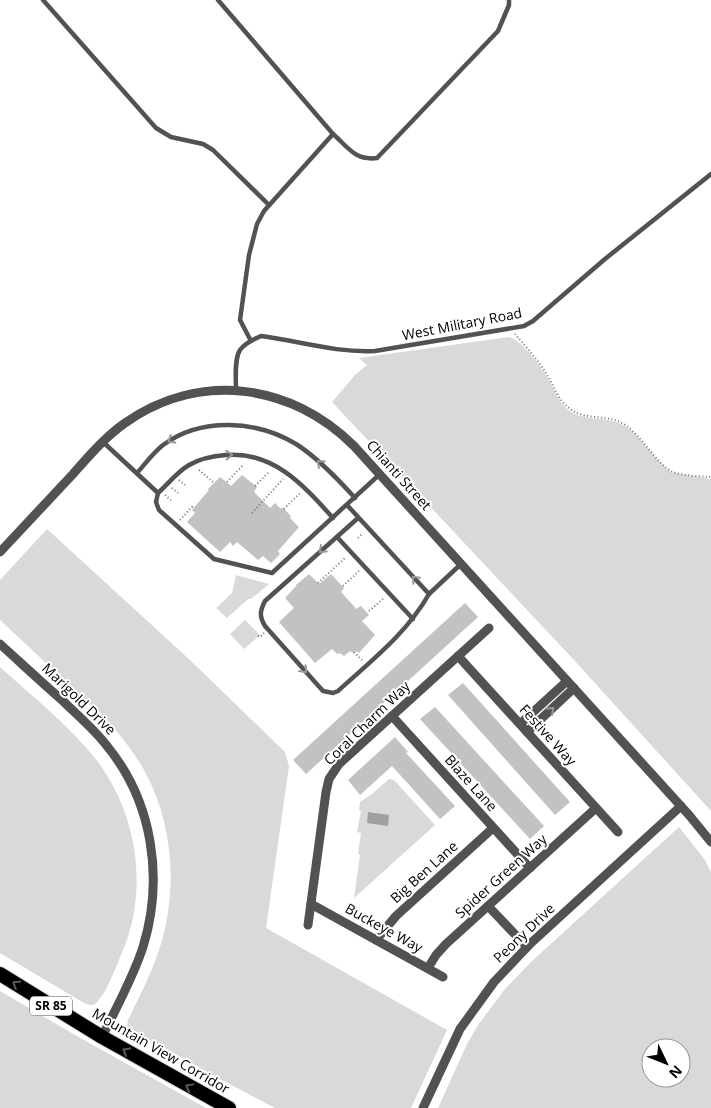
<svg xmlns="http://www.w3.org/2000/svg" width="711" height="1108" font-family="'Open Sans',sans-serif">
	<rect width="100%" height="100%" fill="#fff"/>
	<g fill="#d9d9d9" fill-rule="evenodd">
		<path d="M509,337C521,340 539,364 546,375C553,386 557,399 566,408C581,422 604,416 621,424C642,434 652,459 671,472L679,474L711,479V811L574,660L332,402L355,375L367,365L359,358Z"/>
		<path d="M47,529L191,661L285,752L289,766L266,928L447,1030L411,1108H275L220,1079L127,1027L128,1020C139,997 151,975 159,950C178,893 174,825 145,772C135,753 121,736 107,720L0,620V580Z"/>
		<polygon points="236,575 269,584 251,599 248,599 227,618 216,608 232,593"/>
		<polygon points="245,620 260,635 244,649 230,634"/>
		<path d="M0,667C32,696 71,727 98,762C136,813 148,885 125,945C118,961 107,995 94,1005H90L84,1003L0,953Z"/>
		<polygon points="389,779 394,780 435,825 354,898 360,855 358,854 361,833 357,832 361,811 359,810 360,802 372,794"/>
		<path d="M679,827L705,860L711,872V1108H438L467,1044L478,1025L505,989L531,962ZM651,1048H681V1078H651Z"/>
		<polygon points="0,991 75,1035 206,1108 0,1108"/>
	</g>
	<polygon fill="#a0a0a0" points="368,812 389,815 388,826 367,823"/>
	<g fill="#c2c2c2">
		<polygon points="242,475 257,487 254,492 270,508 275,503 281,509 282,507 291,516 290,518 299,527 278,551 280,554 271,563 263,556 258,560 237,542 233,546 230,542 220,552 187,522 195,513 192,510 209,490 208,489 220,477 231,486"/>
		<polygon points="309,574 319,584 331,574 344,588 341,592 352,604 356,609 361,606 369,615 362,621 375,635 359,653 356,651 353,653 350,651 344,656 340,653 337,654 332,649 315,663 279,622 294,608 285,598 296,586 296,585"/>
		<polygon points="465,603 478,617 306,774 293,760"/>
		<polygon points="463,683 570,802 555,815 448,695"/>
		<polygon points="435,707 544,826 530,839 420,719"/>
		<polygon points="395,737 408,752 406,753 455,806 440,819 392,766 360,795 348,780"/>
	</g>
	<g fill="none" stroke-linecap="round" stroke-linejoin="round">
		<g stroke="#dbdbdb" stroke-width="16">
			<polyline id="trunk" points="0,974 102,1037 229,1108"/>
		</g>
		<g stroke="#747474" stroke-width="2" stroke-dasharray="1 2.5" stroke-linecap="butt">
			<path d="M515,334C525,346 537,359 546,373C553,384 558,400 569,408C583,420 604,415 620,422C641,432 655,464 673,472C684,476 699,476 711,477"/>
			<polyline points="199,470 214,483"/>
			<polyline points="179,480 185,485"/>
			<polyline points="227,482 244,464"/>
			<polyline points="255,486 269,472"/>
			<polyline points="172,488 178,493"/>
			<polyline points="165,495 171,500"/>
			<polyline points="284,509 300,493"/>
			<polyline points="252,513 283,479"/>
			<polyline points="180,520 192,507 194,508"/>
			<polyline points="358,538 363,533"/>
			<polyline points="318,583 346,557"/>
			<polyline points="343,586 359,571"/>
			<polyline points="369,611 384,598"/>
			<polyline points="258,636 260,637 264,633"/>
			<polyline points="354,652 362,660"/>
		</g>
		<g stroke="#525252" stroke-width="4.5">
			<polyline points="43,0 156,128 171,137 203,144 213,150 269,205"/>
			<polyline points="218,0 333,134"/>
			<path d="M251,341L240,320L249,255L257,224L264,211L333,134C348,147 355,161 377,158L498,31L509,5V0"/>
			<path d="M236,390C236,380 234,359 240,350C245,343 254,339 261,336C299,341 336,353 375,351L524,326L533,321L605,259L711,174"/>
			<polyline points="103,442 158,493 156,502 159,510 214,559 272,573 380,474"/>
			<path d="M137,473C145,464 153,453 163,445C201,417 256,420 296,444C318,458 337,478 355,498"/>
			<path d="M158,493C168,484 177,472 189,465C201,458 213,456 226,455C274,451 304,486 333,518"/>
			<path d="M347,505L429,594C407,633 371,661 338,691L333,693L323,691L265,626C259,616 260,611 265,601L358,518"/>
			<polyline points="337,537 413,619"/>
			<polyline points="429,594 461,564"/>
		</g>
		<g stroke="#525252" stroke-width="9">
			<path d="M0,552C24,526 49,500 73,474C89,456 105,437 125,423C199,371 291,383 354,446L689,815L711,842"/>
			<path d="M0,644C21,663 41,682 62,700C77,715 94,729 107,746C153,802 164,879 143,947C133,978 116,1008 102,1037"/>
			<polyline points="458,656 618,832"/>
			<polyline points="392,716 530,868"/>
			<polyline points="520,724 567,681"/>
			<polyline points="527,732 574,688"/>
			<polyline points="311,904 443,977"/>
			<polyline points="488,906 527,947"/>
			<polyline points="308,925 326,792 329,779 339,764 489,628"/>
			<polyline points="376,940 396,916 493,828"/>
			<polyline points="428,968 436,955 446,944 596,808"/>
			<polyline points="423,1108 460,1029 494,982 531,943 681,806"/>
		</g>
		<use href="#trunk" stroke="#000" stroke-width="14"/>
	</g>
	<defs><path id="oneway-chevron" d="M-2-3.5L2.5 0L-2 3.5" fill="none" stroke-width="1.6" stroke-linecap="round" stroke-linejoin="round" transform="scale(1.25)"/></defs>
	<g stroke="#979797">
		<use href="#oneway-chevron" transform="translate(171 440) rotate(149)"/>
		<use href="#oneway-chevron" transform="translate(229 455) rotate(-3)"/>
		<use href="#oneway-chevron" transform="translate(320 463) rotate(-138)"/>
		<use href="#oneway-chevron" transform="translate(322 550) rotate(138)"/>
		<use href="#oneway-chevron" transform="translate(415 579) rotate(-133)"/>
		<use href="#oneway-chevron" transform="translate(304 670) rotate(48)"/>
		<use href="#oneway-chevron" transform="translate(551 710) rotate(-42)"/>
	</g>
	<g stroke="#595959">
		<use href="#oneway-chevron" transform="translate(16 984) rotate(-148)"/>
		<use href="#oneway-chevron" transform="translate(126 1051) rotate(-150)"/>
		<use href="#oneway-chevron" transform="translate(189 1087) rotate(-151)"/>
	</g>
	<g text-anchor="middle" stroke-width="4" stroke-linejoin="round" paint-order="stroke">
		<rect fill="#fff" stroke="#4c4c4c" stroke-width="1" x="30" y="996.5" width="42" height="19" rx="4"/>
		<g font-size="12" font-weight="bold" fill="#000">
			<text x="51" y="1010">SR 85</text>
		</g>
		<g font-size="14" fill="#000" stroke="#fff">
			<text transform="translate(462 324) rotate(-11)" y="5">West Military Road</text>
			<text transform="translate(399 475) rotate(48)" y="5">Chianti Street</text>
			<text transform="translate(79 699) rotate(44)" y="5">Marigold Drive</text>
			<text transform="translate(367 723) rotate(-44)" y="5">Coral Charm Way</text>
			<text transform="translate(548 735) rotate(48)" y="5">Festive Way</text>
			<text transform="translate(471 783) rotate(48)" y="5">Blaze Lane</text>
			<text transform="translate(424 872) rotate(-42)" y="5">Big Ben Lane</text>
			<text transform="translate(501 876) rotate(-42)" y="5">Spider Green Way</text>
			<text transform="translate(384 928) rotate(29)" y="5">Buckeye Way</text>
			<text transform="translate(524 933) rotate(-44)" y="5">Peony Drive</text>
			<text transform="translate(161 1051) rotate(30)" y="5">Mountain View Corridor</text>
		</g>
	</g>
	<g transform="translate(666 1063) rotate(133)"><circle r="24" fill="#ffffff" stroke="#999999"/>
	<path d="M0-4L9 19L0 12L-9 19Z" fill="#000000"/>
	<text y="-8" font-size="14" font-weight="bold" text-anchor="middle" fill="#000000">N</text>
	</g>
</svg>
